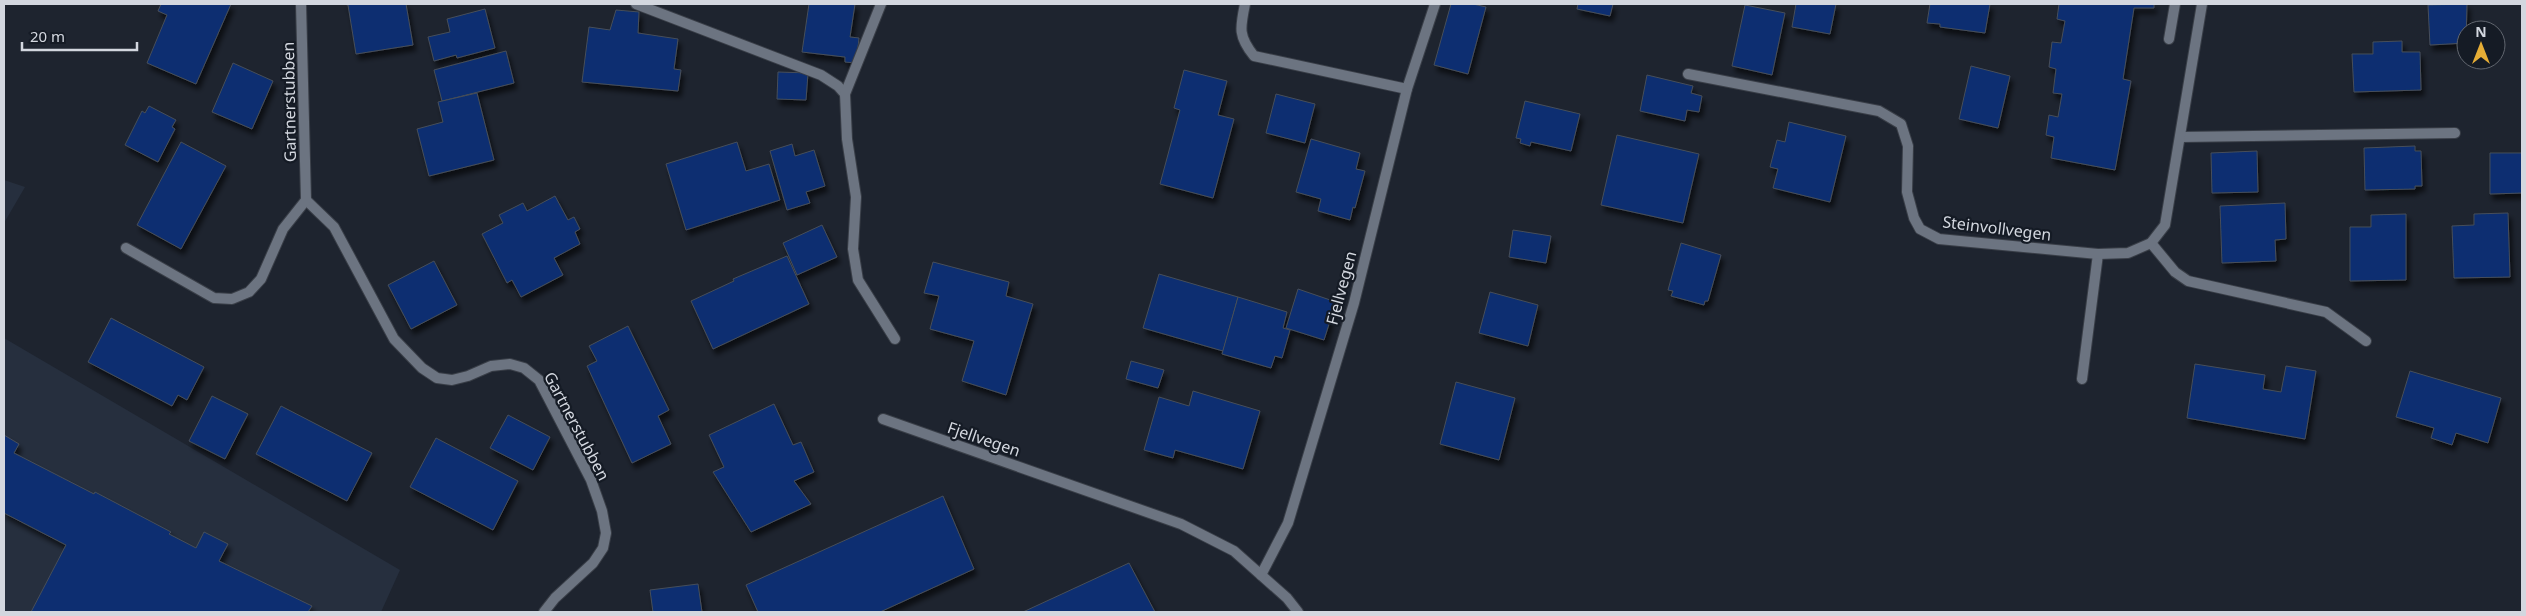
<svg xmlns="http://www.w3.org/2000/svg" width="2526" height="616" font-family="'Noto Sans',sans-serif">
	<defs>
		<filter id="shadow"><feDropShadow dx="3" dy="5.5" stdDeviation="2.5" flood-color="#0009"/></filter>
	</defs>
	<rect width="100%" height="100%" fill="#1e242f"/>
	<g fill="#262f3e">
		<polygon points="4,180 25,187 4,223"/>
		<polygon points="4,338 400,570 381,612 4,612"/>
	</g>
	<g fill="#082e71" stroke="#474e5a" filter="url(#shadow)">
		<polygon points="161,4 231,4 196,84 147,63 167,15 158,11"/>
		<polygon points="344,4 406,4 413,45 356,54 348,5"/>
		<polygon points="809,4 855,4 850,37 859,38 856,63 845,62 845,57 802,52"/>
		<polygon points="1451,4 1473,4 1486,7 1468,74 1434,65"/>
		<polygon points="1578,4 1613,4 1610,16 1577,9"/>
		<polygon points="1796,4 1836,4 1830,34 1792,27"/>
		<polygon points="1930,4 1990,4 1985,33 1940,27 1940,24 1927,23"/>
		<polygon points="2059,4 2154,4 2154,8 2134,8 2123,79 2131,81 2115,170 2051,158 2054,137 2046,135 2049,115 2058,117 2062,94 2053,93 2056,69 2049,67 2052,42 2061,43 2065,21 2057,19"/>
		<polygon points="2467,4 2466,43 2430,45 2428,5"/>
		<polygon points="1745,5 1785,13 1772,75 1732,66"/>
		<polygon points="485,9 495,48 457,58 456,55 434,61 428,37 450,32 447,19"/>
		<polygon points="616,10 639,12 638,33 678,39 674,69 681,70 678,91 582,82 589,27 610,30"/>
		<polygon points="2402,41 2402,52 2420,52 2421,90 2354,92 2352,54 2373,54 2373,42"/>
		<polygon points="506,51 514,83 442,101 434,70"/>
		<polygon points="233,63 273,81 252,129 212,112"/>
		<polygon points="1971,66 2010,76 1998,128 1959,119"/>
		<polygon points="1184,70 1227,81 1218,115 1234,119 1213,198 1160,184 1180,110 1174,108"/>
		<polygon points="778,72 808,73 806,100 777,99"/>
		<polygon points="1647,75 1693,86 1691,93 1702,96 1699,112 1687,110 1685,121 1640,111"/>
		<polygon points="477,93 494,160 429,176 417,129 443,122 438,102"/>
		<polygon points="1276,94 1315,104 1305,143 1266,133"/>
		<polygon points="1525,101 1580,114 1571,151 1531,142 1530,146 1520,143 1521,139 1516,138"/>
		<polygon points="149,106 176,120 172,127 175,129 158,162 125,145 142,111 145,113"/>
		<polygon points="1789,122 1846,136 1830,202 1773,188 1778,169 1770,167 1777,140 1785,142"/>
		<polygon points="1617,135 1699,154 1683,223 1601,205"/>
		<polygon points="1311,139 1360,153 1356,169 1365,171 1355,208 1353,207 1350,220 1318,211 1321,199 1296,192"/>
		<polygon points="181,142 226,166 181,249 137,225"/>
		<polygon points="737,142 746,171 769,164 780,200 686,230 666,164"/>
		<polygon points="792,144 795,156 814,150 825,186 806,192 810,203 787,210 770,151"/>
		<polygon points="2415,146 2415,151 2421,151 2422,186 2415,186 2415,189 2365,190 2364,148"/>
		<polygon points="2257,151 2258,192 2212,193 2211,153"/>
		<polygon points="2490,153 2522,153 2522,193 2490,194"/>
		<polygon points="555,196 568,220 574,217 580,229 575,232 580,244 554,258 563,275 521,297 512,280 507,283 482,234 503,223 499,215 523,203 527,211"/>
		<polygon points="2285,203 2286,239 2275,240 2276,261 2222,263 2220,206"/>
		<polygon points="2508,213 2510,277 2454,278 2452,226 2474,225 2474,214"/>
		<polygon points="2406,214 2406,280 2350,281 2350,227 2371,227 2371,215"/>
		<polygon points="822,225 837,257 797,275 783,243"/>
		<polygon points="1513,230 1551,236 1546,263 1509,257"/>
		<polygon points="1681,243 1721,255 1708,301 1705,301 1704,305 1671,296 1673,291 1668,290"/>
		<polygon points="787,256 809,304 713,349 691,301 734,281 733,279"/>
		<polygon points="434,261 457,305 411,329 388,285"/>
		<polygon points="933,262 1009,282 1006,296 1033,304 1006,395 962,381 974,341 930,329 939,296 924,293"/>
		<polygon points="1159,274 1238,297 1223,351 1143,328"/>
		<polygon points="1298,289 1336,302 1324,340 1286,328"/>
		<polygon points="1490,292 1538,305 1528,346 1479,333"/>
		<polygon points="1238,297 1287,312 1283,328 1290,330 1282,358 1275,356 1271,368 1222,354"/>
		<polygon points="111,318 204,367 187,400 178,395 172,406 88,362"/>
		<polygon points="628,326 669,410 658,416 671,444 632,463 587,366 597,361 589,346"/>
		<polygon points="1131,361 1164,370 1158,388 1126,379"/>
		<polygon points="2195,364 2265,375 2263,389 2281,392 2286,366 2316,371 2305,439 2187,418"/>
		<polygon points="2410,371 2501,398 2488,443 2456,433 2452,445 2431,438 2434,428 2396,417"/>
		<polygon points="1456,382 1515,398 1499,460 1440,444"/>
		<polygon points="1193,391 1260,411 1243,469 1175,450 1173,458 1144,450 1159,397 1189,406"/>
		<polygon points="212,396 248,414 225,459 189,441"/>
		<polygon points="774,404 793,445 801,442 814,472 794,481 811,504 751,532 713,472 724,467 709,435"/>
		<polygon points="281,406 372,453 347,501 256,454"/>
		<polygon points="508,415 550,437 533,470 490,448"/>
		<polygon points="4,435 19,444 14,453 94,494 95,492 171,532 169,534 196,548 204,532 228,544 219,561 312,606 308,612 31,612 66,545 4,513"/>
		<polygon points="436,438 518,481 493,530 410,487"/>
		<polygon points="943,496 974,569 880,612 758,612 746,585"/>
		<polygon points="1129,563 1155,612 1023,612"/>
		<polygon points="698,584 702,612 653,612 650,590"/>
	</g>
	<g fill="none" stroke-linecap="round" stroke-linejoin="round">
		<g stroke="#393e47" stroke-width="12">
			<g id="lane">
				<polyline points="636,4 821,75 838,86 845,94"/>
				<polyline points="881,4 845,94 847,139 856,197 853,249 858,280 895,339"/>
				<path d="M1245,4C1240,28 1238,36 1254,56L1407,89"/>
				<polyline points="2169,39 2175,4"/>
				<polyline points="2181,137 2455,133"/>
				<polyline points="2151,243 2175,272 2188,281 2326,312 2366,341"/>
				<polyline points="2082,379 2098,254"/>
			</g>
		</g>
		<g stroke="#393e47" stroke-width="12">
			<g id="street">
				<polyline points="1688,74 1879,111 1901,124 1908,146 1907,192 1914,218 1920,229 1939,239 2098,254 2128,253 2151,243 2165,225 2202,4"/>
				<polyline points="306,200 334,227 394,339 422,368 437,378 452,380 468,376 491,366 510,364 524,368 539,380 591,480 602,511 606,533 603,548 593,563 555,598 544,612"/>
				<polyline points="126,248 214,298 232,299 249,292 261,279 283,229 306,200 301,4"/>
				<polyline points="883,419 1181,524 1234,551 1287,598 1298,612"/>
				<polyline points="1261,575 1288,523 1354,303 1407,89 1435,4"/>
			</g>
		</g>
		<use href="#lane" stroke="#6c7481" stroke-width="10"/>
		<use href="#street" stroke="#6c7481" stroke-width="10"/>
	</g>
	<g text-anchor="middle" stroke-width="4.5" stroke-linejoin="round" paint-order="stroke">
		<g font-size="16" fill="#d3d7df" stroke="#151b25">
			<text transform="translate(289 102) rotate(-91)" y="6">Gartnerstubben</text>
			<text transform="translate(1997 228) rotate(7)" y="6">Steinvollvegen</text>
			<text transform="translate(1341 288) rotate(-75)" y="6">Fjellvegen</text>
			<text transform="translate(577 426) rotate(62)" y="6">Gartnerstubben</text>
			<text transform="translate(984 439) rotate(19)" y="6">Fjellvegen</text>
		</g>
	</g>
	<rect width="2526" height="616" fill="none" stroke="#d3d7df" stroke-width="10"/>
	<g transform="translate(2481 45)"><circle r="24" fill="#151b25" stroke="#61666f"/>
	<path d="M0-4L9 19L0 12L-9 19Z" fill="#e6ad36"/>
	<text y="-8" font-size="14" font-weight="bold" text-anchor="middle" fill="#d3d7df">N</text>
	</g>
	<path d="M22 42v8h115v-8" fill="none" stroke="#d3d7df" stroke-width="2.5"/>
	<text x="30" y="42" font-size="15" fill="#d3d7df" stroke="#151b25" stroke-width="4" paint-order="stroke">20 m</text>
</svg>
